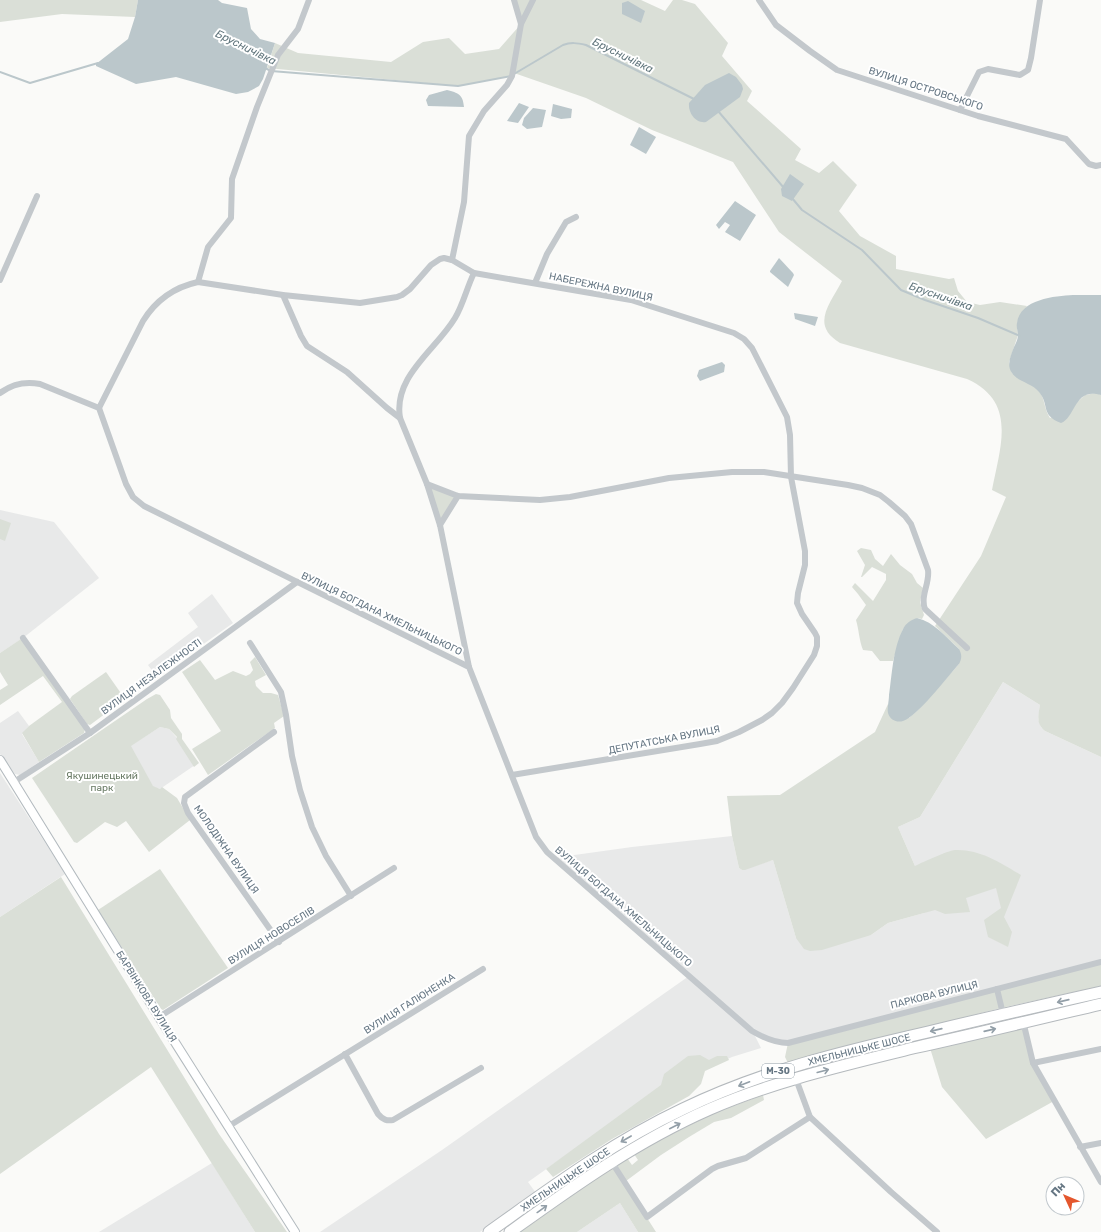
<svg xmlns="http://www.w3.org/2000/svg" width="1101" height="1232" font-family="Rubik,sans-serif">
	<rect width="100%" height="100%" fill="#fafaf8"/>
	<g fill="#e8e9e9">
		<polygon points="0,510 54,522 99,578 23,638 0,653"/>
		<polygon points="212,594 233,623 157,677 148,665 198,627 188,613"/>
		<polygon points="1003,682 1040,705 1038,719 1041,727 1045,731 1101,757 1101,962 788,1043 753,1032 761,1048 732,1057 705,1069 699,1061 528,1182 536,1193 480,1232 320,1232 442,1150 689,976 553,858 632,847 732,836 739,868 742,870 773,860 796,938 871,935 888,923 924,913 915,866 898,827 920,817"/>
		<polygon points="18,711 29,726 22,734 39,762 20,775 15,774 10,770 0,754 0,723"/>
		<polygon points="160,727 169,729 177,738 195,765 160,789 153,787 130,746"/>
		<polygon points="0,773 46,844 65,874 0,917"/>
		<polygon points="212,1163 255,1232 99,1232"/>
		<polygon points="620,1203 638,1232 577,1232"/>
	</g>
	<g fill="#dadfd7">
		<polygon points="0,0 138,0 135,17 62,14 0,22"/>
		<path d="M514,0H641L665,11L673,0H682L695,4L728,43L722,56L752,91L747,101L801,149L795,160L819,173L833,161L857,185L839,211L860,236L896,256V269L949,279L954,278L958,291L967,302L980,305L1000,302L1027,306L1017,323L1018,335L1009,362L1012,373C1022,380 1037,385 1042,396C1045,403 1045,411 1050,418L1071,410L1075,404L1085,395L1096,393L1101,395V757L1045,731C1036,724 1038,716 1040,705L1003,682L920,817L898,827L915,866C923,862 947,851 955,850C980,849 1001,863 1021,875L1004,917L1012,932L1008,947L988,937L984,920L1001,908L996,888L966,898L970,912L945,914L935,910L888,923L871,935L822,950L810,951L804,949L796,938L773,860L745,870H742L739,868L732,836L727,796L780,795L875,732L888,704L890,711L909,718L919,709L959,664V649L935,626L981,556L1006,497L992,490C1000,447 1018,402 967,379L840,343C810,325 830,304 842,281L779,232L733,162L652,130L586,98L514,73L512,76L458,86L267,68L275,43L298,53L391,62L423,42L449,38L465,54L499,49L521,24Z"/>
		<polygon points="427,484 458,496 440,525"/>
		<polygon points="0,519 11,523 5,541 0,539"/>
		<path d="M861,548L871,550L875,559L883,566L891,554L900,565L912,574L917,583L923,588L920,602L924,615L922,619L917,618L903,629L893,661H880L872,651L863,650C859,640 859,630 856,620L866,605L858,594L852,587L855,583L873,601L886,580V574L872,567L862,577H861L865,565L857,551Z"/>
		<polygon points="21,639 85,729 84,733 39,762 22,733 29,726 62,702 43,676 0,705 0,690 8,685 0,672 0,653"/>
		<polygon points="255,657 266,675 255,681 256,686 263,693 271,693 278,695 284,716 274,723 275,728 208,775 192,749 221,731 182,672 200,660 215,680 233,671 246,676 250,674 253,670 250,662"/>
		<polygon points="106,672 125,699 90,725 87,724 70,699 72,696"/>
		<polygon points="156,694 160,695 170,710 171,718 182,734 182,739 199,763 194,767 176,739 177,737 169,729 160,727 131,746 153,786 160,789 162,787 177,798 190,820 149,852 126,821 117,827 105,822 77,843 74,842 32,778 147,699"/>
		<polygon points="160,869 228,968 163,1010 161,1009 98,910"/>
		<polygon points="61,877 219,1134 287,1232 255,1232 151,1067 0,1174 0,917"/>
		<polygon points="1101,962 1101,986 1001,1008 788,1063 785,1057 788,1043"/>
		<polygon points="1024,1026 1033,1063 1054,1101 986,1139 942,1087 930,1048"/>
		<polygon points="700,1055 709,1060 717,1056 727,1056 729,1060 705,1071 701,1084 689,1096 612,1139 553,1177 546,1169 661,1085 664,1074 688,1056"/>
		<polygon points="763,1095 764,1100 731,1118 714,1122 689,1137 661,1155 626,1181 616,1165 627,1158 632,1165 638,1160 634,1154 649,1145 714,1113"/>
		<polygon points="614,1166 656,1232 638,1232 620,1203 577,1232 520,1232"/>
	</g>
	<g fill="#bbc7cb">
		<polygon points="138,0 218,0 222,3 247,8 251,29 260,39 275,43 263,79 259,86 248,92 236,94 176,77 136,84 96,66 96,64 128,39 135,17"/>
		<polygon points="628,1 645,11 641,23 622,14 622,3"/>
		<path d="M729,73L736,77L742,85L743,89L740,97L706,122C696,124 688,113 689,103L705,85Z"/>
		<path d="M447,90C458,93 463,94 464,107L428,106L426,100L429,95Z"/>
		<polygon points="519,103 529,107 518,123 507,121"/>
		<polygon points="553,104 572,109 571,118 561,119 551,116"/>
		<polygon points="533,108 546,110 542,127 527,129 522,125 524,118"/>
		<polygon points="639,127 656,137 646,154 630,145"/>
		<polygon points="790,174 804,184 792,201 782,196 781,189"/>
		<polygon points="735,201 756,215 740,241 725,232 730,225 725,222 719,229 716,225"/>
		<polygon points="779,258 793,273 794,275 788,287 770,272 770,271"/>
		<path d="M1073,295H1101V395C1074,387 1076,417 1061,423C1040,415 1050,405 1039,392C1032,383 1018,382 1012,373C1006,365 1011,355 1014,347C1016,343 1018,339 1018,335C1018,331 1016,327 1017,323C1020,299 1055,296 1073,295Z"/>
		<polygon points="794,313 818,317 815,326 795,319"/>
		<polygon points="722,362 725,365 724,372 700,381 697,376 699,370"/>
		<path d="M917,618C934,622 946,637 959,649C962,655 962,658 959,664C947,677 918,716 903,721C897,723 890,720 888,713C887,708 889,701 889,695C892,674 893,648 903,629C906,623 911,620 917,618Z"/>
	</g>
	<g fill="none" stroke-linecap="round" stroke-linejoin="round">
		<g stroke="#bbc7cb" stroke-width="2">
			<polyline points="265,68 271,71 458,86 511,76"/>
			<polyline points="0,72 30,83 98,63"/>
			<path d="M514,74L563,45C571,42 577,43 586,45L694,99"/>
			<polyline points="718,111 784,188"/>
			<polyline points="792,198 802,210 862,250 901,290 925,300 978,318 1020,336"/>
		</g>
		<g stroke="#b3babf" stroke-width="10">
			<polyline id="secondary" points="0,760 159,1017 295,1232"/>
		</g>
		<g stroke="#b4b9bd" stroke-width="13">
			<g id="highway">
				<path d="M489,1232C552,1187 613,1142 683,1109C761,1071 845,1051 928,1032C986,1018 1043,1005 1101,992"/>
				<path d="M510,1232C574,1186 637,1141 710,1109C774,1081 845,1065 913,1048C976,1034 1038,1019 1101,1004"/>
			</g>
		</g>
		<g stroke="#c3c8cc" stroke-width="6">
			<polyline points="759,0 776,25 810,51 837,70 978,116 1066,139 1089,164 1096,166 1101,165"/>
			<polyline points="521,24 533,0"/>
			<polyline points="960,110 979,72 988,69 1020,75 1028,70 1031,58 1040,0"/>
			<polyline points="452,260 464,202 469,136 484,111 507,85 512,76 521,24 514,0"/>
			<polyline points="0,280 37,196"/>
			<polyline points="198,282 208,247 231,218 232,179 257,107 278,55 298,29 309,0"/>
			<polyline points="535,283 547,254 566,222 576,217"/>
			<polyline points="283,295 301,336 307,346 347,372 387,408 400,418"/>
			<path d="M0,393C12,384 25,381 40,384L99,408L126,484L133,497L144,506L469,667L536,837L547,852L752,1031C764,1038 775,1043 788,1043L1101,962"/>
			<path d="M99,408L143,321C156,300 175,287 198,282L283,295L360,303L397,297L402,295L410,289L431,265L440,259L444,258L452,260L474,273L631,300L734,333L744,339L752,348L787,417L790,435L791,477L805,551V565L798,593L797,603L802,614L815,633L817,637V646L814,655L793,688L782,703L772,713L762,720L739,732L717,741L700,744L512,775"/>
			<path d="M427,484L458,496L540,500L570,497L669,478L732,472H764L848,485L862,488L880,495L889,502L905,516L911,524L928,570C930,583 920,596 925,609L967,648"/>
			<polyline points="440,525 458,496"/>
			<polyline points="23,638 90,733"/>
			<polyline points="250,643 281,692 286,715 292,756 300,790 312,827 326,856 351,896"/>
			<path d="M469,667L440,525L427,484L400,418C393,376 436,350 455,318C463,305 467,287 474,273"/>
			<polyline points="274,732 185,797 184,803 188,813 279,942"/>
			<polyline points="14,782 90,733 297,582"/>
			<polyline points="997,989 1003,1014"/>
			<polyline points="159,1017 394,868"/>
			<polyline points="1023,1021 1033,1063 1101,1182"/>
			<path d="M345,1054L378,1114C383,1120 387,1121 393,1120L481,1068"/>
			<polyline points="1033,1063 1101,1049"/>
			<polyline points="796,1079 810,1117 891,1192 937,1232"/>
			<polyline points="229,1126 483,969"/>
			<polyline points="1080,1147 1101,1143"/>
			<polyline points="611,1161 647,1217 712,1169 718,1166 746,1158 810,1117"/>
		</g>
		<use href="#secondary" stroke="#fff" stroke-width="8"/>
		<use href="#highway" stroke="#fff" stroke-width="11"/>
	</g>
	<defs><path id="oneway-shaft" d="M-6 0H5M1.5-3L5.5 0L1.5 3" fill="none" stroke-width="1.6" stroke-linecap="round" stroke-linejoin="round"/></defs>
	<g stroke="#939fa8">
		<use href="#oneway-shaft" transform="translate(1063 1001) rotate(167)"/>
		<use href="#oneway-shaft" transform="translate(936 1030) rotate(167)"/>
		<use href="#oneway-shaft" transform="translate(990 1030) rotate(-13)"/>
		<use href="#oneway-shaft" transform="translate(823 1071) rotate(-15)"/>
		<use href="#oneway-shaft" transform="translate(744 1084) rotate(159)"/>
		<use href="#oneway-shaft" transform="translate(675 1126) rotate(-27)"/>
		<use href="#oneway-shaft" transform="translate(626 1139) rotate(150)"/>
		<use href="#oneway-shaft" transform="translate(542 1209) rotate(-36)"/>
	</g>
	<g text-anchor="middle" stroke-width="4" stroke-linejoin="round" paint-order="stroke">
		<rect fill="#fff" stroke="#939fa8" stroke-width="1" x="762" y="1064" width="32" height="14" rx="3"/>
		<g font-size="9" font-weight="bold" fill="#657683">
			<text x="778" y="1074">М-30</text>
		</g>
		<g font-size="10" fill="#657683" stroke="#fff">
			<text transform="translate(926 88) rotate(18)" y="4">ВУЛИЦЯ ОСТРОВСЬКОГО</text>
			<text transform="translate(601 286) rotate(12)" y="4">НАБЕРЕЖНА ВУЛИЦЯ</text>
			<text transform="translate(382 613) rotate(26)" y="4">ВУЛИЦЯ БОГДАНА ХМЕЛЬНИЦЬКОГО</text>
			<text transform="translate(151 676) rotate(-36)" y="4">ВУЛИЦЯ НЕЗАЛЕЖНОСТІ</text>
			<text transform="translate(664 739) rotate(-11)" y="4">ДЕПУТАТСЬКА ВУЛИЦЯ</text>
			<text transform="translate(227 849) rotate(55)" y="4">МОЛОДІЖНА ВУЛИЦЯ</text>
			<text transform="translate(624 906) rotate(41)" y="4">ВУЛИЦЯ БОГДАНА ХМЕЛЬНИЦЬКОГО</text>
			<text transform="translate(271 935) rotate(-32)" y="4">ВУЛИЦЯ НОВОСЕЛІВ</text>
			<text transform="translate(934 994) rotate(-14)" y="4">ПАРКОВА ВУЛИЦЯ</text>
			<text transform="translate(147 996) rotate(58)" y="4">БАРВІНКОВА ВУЛИЦЯ</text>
			<text transform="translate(409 1003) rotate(-32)" y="4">ВУЛИЦЯ ГАЛЮНЕНКА</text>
			<text transform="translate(859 1049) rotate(-14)" y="4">ХМЕЛЬНИЦЬКЕ ШОСЕ</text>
			<text transform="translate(565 1179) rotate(-34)" y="4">ХМЕЛЬНИЦЬКЕ ШОСЕ</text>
		</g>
		<g font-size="10" fill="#687a64" stroke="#fff">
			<text x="102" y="779">Якушинецький<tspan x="102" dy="12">парк</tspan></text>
		</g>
		<g font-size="11" font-style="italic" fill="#60757c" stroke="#fff">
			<text transform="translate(246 47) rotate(26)" y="4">Брусничівка</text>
			<text transform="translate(623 55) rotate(26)" y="4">Брусничівка</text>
			<text transform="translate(941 296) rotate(19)" y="4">Брусничівка</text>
		</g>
	</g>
	<g transform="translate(1065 1196) rotate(314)"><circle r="19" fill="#ffffff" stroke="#c1c8cd"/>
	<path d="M0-3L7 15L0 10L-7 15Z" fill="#e4572e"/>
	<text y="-6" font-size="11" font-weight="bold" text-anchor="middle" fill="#657683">Пн</text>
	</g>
</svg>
